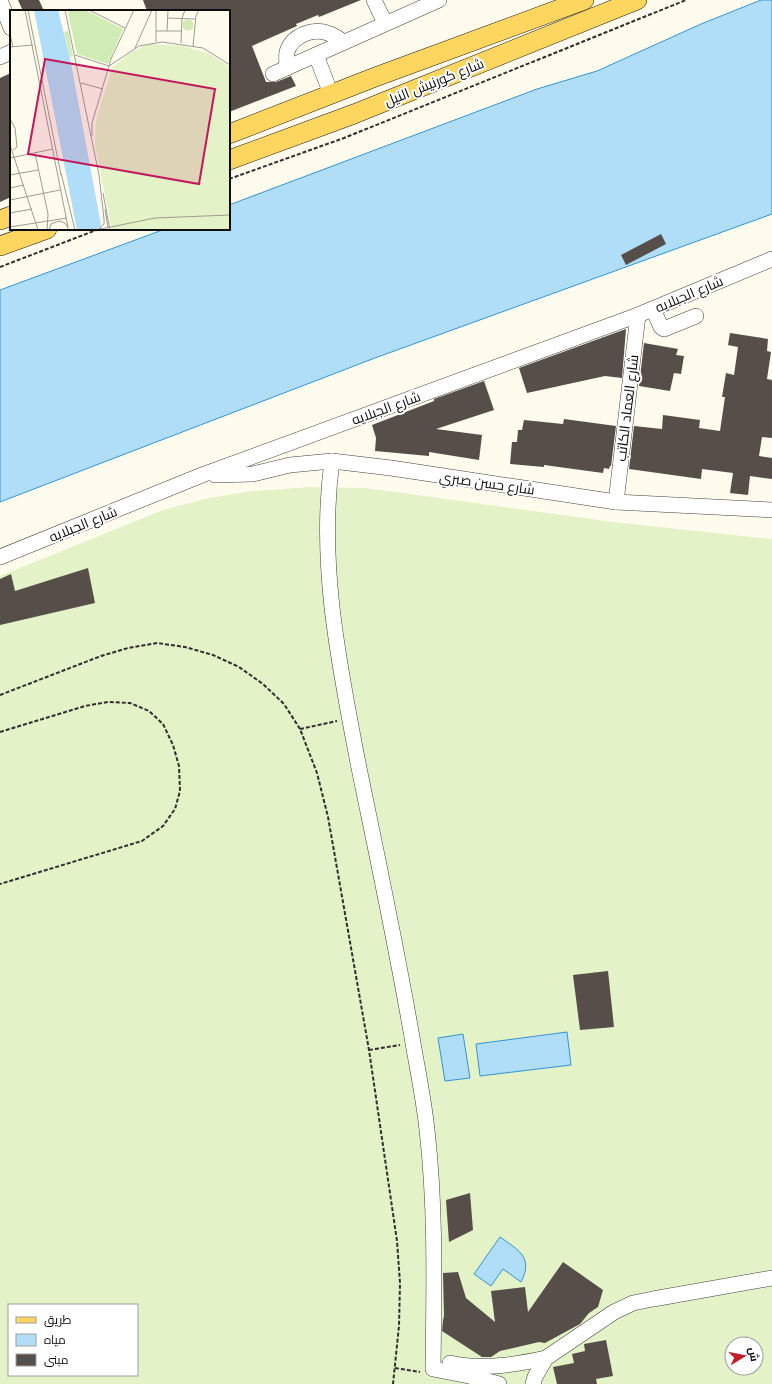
<svg xmlns="http://www.w3.org/2000/svg" width="772" height="1384" font-family="'Noto Serif',Cairo,serif">
	<rect width="100%" height="100%" fill="#fffbed"/>
	<path fill="#e3f2c7" fill-rule="evenodd" d="M309,487L366,488L613,522L772,539V1384H0V576L163,510L209,498L253,491ZM9,1305H137V1375H9ZM732,1344H756V1368H732Z"/>
	<g fill="#b0def8" stroke="#3494d2">
		<polygon points="761,0 772,0 772,214 375,358 0,502 0,290 165,229 229,229 229,205 537,89 597,71 701,24"/>
		<polygon points="567,1032 571,1065 480,1076 476,1044"/>
		<polygon points="463,1034 470,1078 445,1081 438,1038"/>
		<path d="M500,1237C518,1250 534,1257 521,1282L503,1269L491,1286L474,1274Z"/>
	</g>
	<g fill="#564e49">
		<polygon points="18,0 39,0 44,11 23,11"/>
		<polygon points="143,0 361,0 319,17 318,15 296,24 297,26 252,46 266,82 276,82 291,76 296,86 229,112 229,11 147,11"/>
		<polygon points="11,73 11,197 0,202 0,78"/>
		<polygon points="661,234 666,244 626,265 621,255"/>
		<polygon points="626,329 622,378 605,376 527,393 519,368"/>
		<polygon points="730,333 768,339 767,351 771,352 767,379 772,380 772,438 762,437 759,456 772,458 772,479 750,476 748,495 730,493 733,473 702,469 701,479 629,469 634,426 662,429 663,415 700,420 699,428 720,431 725,397 722,397 726,373 734,375 738,347 728,345"/>
		<polygon points="644,343 678,349 676,355 684,356 681,374 674,373 670,391 639,386"/>
		<polygon points="484,381 494,410 436,429 482,435 479,460 429,452 429,456 375,451 376,438 372,425 434,401 434,399"/>
		<polygon points="564,419 616,426 611,466 610,466 609,469 604,468 603,473 544,465 544,467 510,464 512,442 517,442 518,430 522,430 524,420 563,424"/>
		<polygon points="88,568 95,603 0,625 0,579 11,574 15,591"/>
		<polygon points="608,971 614,1027 580,1030 573,975"/>
		<polygon points="470,1193 473,1230 449,1242 446,1200"/>
		<polygon points="563,1262 603,1290 598,1307 589,1313 580,1324 545,1343 539,1342 500,1351 491,1357 482,1357 442,1331 443,1320 444,1316 443,1273 458,1272 466,1298 495,1322 491,1291 525,1287 528,1312"/>
		<polygon points="606,1340 613,1376 596,1379 597,1384 557,1384 553,1367 574,1363 572,1354 585,1351 584,1344"/>
	</g>
	<g fill="none" stroke-linecap="round" stroke-linejoin="round">
		<g stroke="#404040" stroke-width="16">
			<g id="minor">
				<polyline points="0,0 11,28"/>
				<polyline points="374,0 385,23"/>
				<polyline points="316,55 331,94"/>
				<polyline points="0,57 11,52"/>
				<path d="M287,68C287,63 286,57 287,52C292,35 314,27 330,34C335,36 339,39 344,42"/>
				<polyline points="273,74 439,0"/>
				<polyline points="653,309 661,327 664,329 696,316"/>
				<path d="M332,461C318,562 339,664 358,763C377,856 397,949 413,1043C418,1072 424,1101 427,1130C436,1209 434,1289 433,1369L469,1376L499,1384"/>
				<polyline points="215,475 253,474 290,465 332,461 391,468 616,502 772,510"/>
				<polyline points="616,502 638,315"/>
				<polyline points="0,557 202,475 638,315 772,259"/>
				<path d="M450,1363C482,1370 514,1365 546,1358"/>
				<polyline points="533,1384 535,1377 546,1358 614,1312 633,1303 653,1299 772,1278"/>
			</g>
		</g>
		<g stroke="#1e1e1e" stroke-width="20">
			<g id="major">
				<polyline points="229,134 378,76 584,0"/>
				<polyline points="229,160 354,114 637,0"/>
				<polyline points="0,220 11,216"/>
				<polyline points="0,246 47,229"/>
			</g>
		</g>
		<g stroke="#2f2f2f" stroke-width="2" stroke-dasharray="4 2" stroke-linecap="butt">
			<polyline points="229,179 344,138 686,0"/>
			<polyline points="0,267 99,229"/>
			<polyline points="0,695 101,656 128,648 157,643 185,647 213,655 239,667 263,684 284,704 300,729 317,773 328,817 369,1050 397,1241 400,1283 399,1326 393,1384"/>
			<polyline points="300,729 337,721"/>
			<polyline points="0,732 85,706 108,702 130,703 149,711 163,724 173,745 179,766 180,791 175,809 163,826 142,841 0,884"/>
			<polyline points="369,1050 400,1045"/>
			<polyline points="395,1368 420,1372"/>
		</g>
		<use href="#minor" stroke="#fff" stroke-width="15"/>
		<use href="#major" stroke="#fdd65f" stroke-width="19"/>
	</g>
	<g text-anchor="middle" stroke-width="4" stroke-linejoin="round" paint-order="stroke">
		<g font-size="14" fill="#0d0d0d" stroke="#fff">
			<text transform="translate(434 82) rotate(-22)" y="5">شارع كورنيش النيل</text>
			<text transform="translate(689 294) rotate(-23)" y="5">شارع الجبلايه</text>
			<text transform="translate(386 408) rotate(-20)" y="5">شارع الجبلايه</text>
			<text transform="translate(627 408) rotate(-83)" y="5">شارع العماد الكاتب</text>
			<text transform="translate(487 483) rotate(8)" y="5">شارع حسن صبري</text>
			<text transform="translate(83 524) rotate(-22)" y="5">شارع الجبلايه</text>
		</g>
	</g>
	<g transform="translate(10 10)">
		<rect width="220" height="220" fill="#fffbed"/>
		<path d="M60,0H75L113,19L98,54L67,44L58,4ZM172.5 15a5.5 5.5 0 1 1 11 0a5.5 5.5 0 1 1-11 0ZM58,21L63,46L60,47L54,22Z" fill="#d1ebb5"/>
		<path d="M137,34L172,36L198,43L220,57V220H102L85,135L86,110L102,58L118,44Z" fill="#e3f2c7"/>
		<path d="M24,0H48L60,48L92,220H67Z" fill="#b0def8"/>
		<path fill="none" stroke="#9e9c93" stroke-width="1" d="M15,0L58,217M18,0L51,165M55,0L89,165M79,0L115,18M146,0V32M157,8L185,9M146,21H171M157,21L158,0M0,24L3,37M171,33L172,8L175,0M183,36L186,6L189,0M0,37L23,35M125,38L142,0M65,45L99,56M99,56L129,36L152,32L193,38L220,55M71,73L93,79M0,109L5,118L7,137L3,140M82,126V113L101,49L124,0M0,135L28,220M25,143L38,204L37,220M0,148L43,139M51,163L65,220M0,165L28,160M89,165L94,209V214L89,219M0,178L14,175M93,183L100,220M0,190L50,180M95,199L98,218M0,203L22,199M0,217L57,208M39,220L41,214L49,211L55,213L59,220M86,220L145,208L220,205"/>
		<path fill="#c2185b" fill-opacity="0.15" stroke="#c2185b" stroke-width="2" d="M35,49L205,79L189,174L18,144Z"/>
		<rect width="220" height="220" fill="none" stroke="#0d0d0d" stroke-width="2"/>
	</g>
	<rect x="8" y="1304" width="130" height="72" fill="#ffffff" stroke="#9e9e9e"/>
	<rect x="16" y="1317" width="20" height="6" fill="#fdd65f" stroke="#9e9e9e"/>
	<text x="44" y="1324" font-size="12" fill="#0d0d0d">طريق</text>
	<rect x="16" y="1334" width="20" height="12" fill="#b0def8" stroke="#9e9e9e"/>
	<text x="44" y="1344" font-size="12" fill="#0d0d0d">مياه</text>
	<rect x="16" y="1354" width="20" height="12" fill="#564e49" stroke="#9e9e9e"/>
	<text x="44" y="1364" font-size="12" fill="#0d0d0d">مبنى</text>
	<g transform="translate(744 1356) rotate(80)"><circle r="19" fill="#ffffff" stroke="#9e9e9e"/>
	<path d="M0-3L7 15L0 10L-7 15Z" fill="#c22029"/>
	<text y="-6" font-size="11" font-weight="bold" text-anchor="middle" fill="#0d0d0d">ش</text>
	</g>
</svg>
